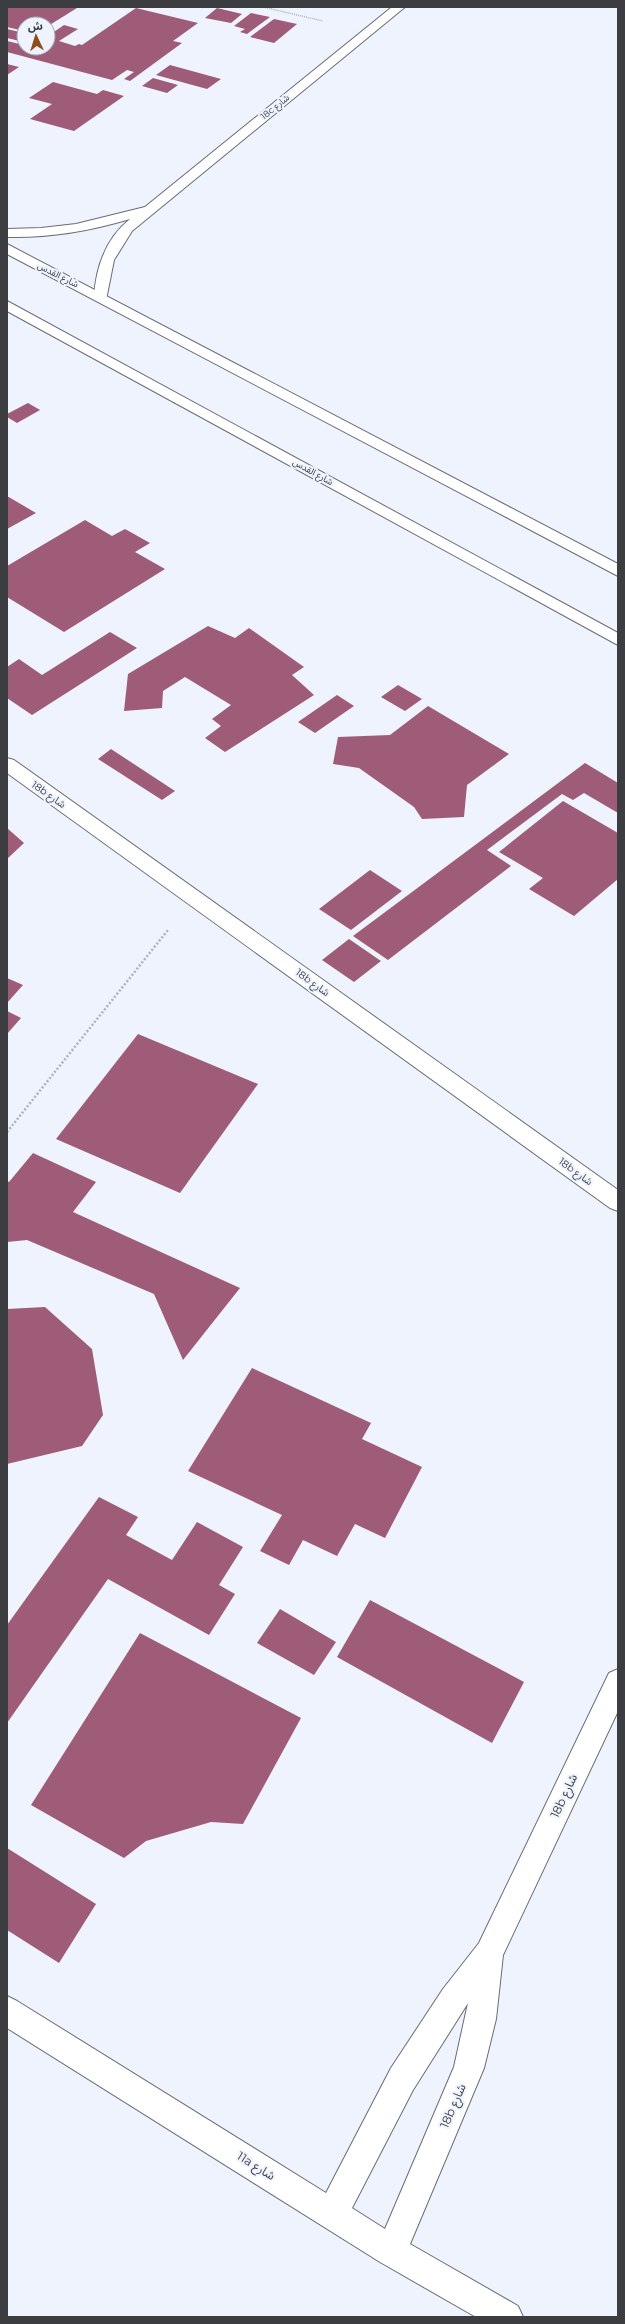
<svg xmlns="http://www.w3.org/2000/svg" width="625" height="2324" font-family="Montserrat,'Noto Sans Arabic',sans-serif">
	<rect width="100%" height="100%" fill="#eef3fd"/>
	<g fill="#9e5c79">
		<polygon points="7,7 72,7 77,8 48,26 48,24 24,24 24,31 7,27"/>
		<polygon points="136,8 198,23 173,41 182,43 130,81 124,79 134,72 127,70 112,80 7,52 7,41 24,45 24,48 44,51 48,49 48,36 64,25 78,29 59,41 75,46 79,44 82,45"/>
		<polygon points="217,8 242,14 231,23 205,18"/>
		<polygon points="251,13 270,17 247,34 240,32 245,29 234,26"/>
		<polygon points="274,19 297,24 274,43 250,37"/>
		<polygon points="7,29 24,33 24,42 7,38"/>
		<polygon points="7,64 19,67 7,75"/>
		<polygon points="170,65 221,79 207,89 156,75"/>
		<polygon points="153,78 178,85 167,93 142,86"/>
		<polygon points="53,82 97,94 103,90 124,96 74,131 30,119 52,104 29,98"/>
		<polygon points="28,403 40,410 17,423 7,417 7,414"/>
		<polygon points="7,496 36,513 7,529"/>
		<polygon points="85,520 112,536 125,529 150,543 135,552 165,569 64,632 7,597 7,566"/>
		<polygon points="208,626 235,638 249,628 304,667 292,675 314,695 225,752 205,738 221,726 212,719 231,705 185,677 163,691 162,708 124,711 128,674"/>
		<polygon points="110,632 137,648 32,715 7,698 7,667 19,659 42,675"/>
		<polygon points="398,685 422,699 405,711 381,697"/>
		<polygon points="337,695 354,706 315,733 298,722"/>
		<polygon points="428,706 509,754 467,785 464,817 422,819 414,807 359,768 333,764 338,737 390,735"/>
		<polygon points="111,749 175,791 162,800 98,759"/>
		<polygon points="585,763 618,783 618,813 584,793 573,800 562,794 487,850 511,866 388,960 353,936"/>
		<polygon points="563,801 618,833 618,879 574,916 529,889 543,878 499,852"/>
		<polygon points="7,828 24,843 7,859"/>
		<polygon points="370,870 402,891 351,930 319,909"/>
		<polygon points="349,939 381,961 354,982 322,960"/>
		<polygon points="7,978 23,985 7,1003"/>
		<polygon points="7,1011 21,1018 7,1034"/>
		<polygon points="138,1034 258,1084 180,1193 56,1139"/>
		<polygon points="33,1153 96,1182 73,1212 240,1288 183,1360 154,1294 27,1240 7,1242 7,1181 9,1182"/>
		<polygon points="45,1307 92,1349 103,1415 82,1446 7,1464 7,1309"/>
		<polygon points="252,1368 371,1423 362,1439 422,1467 385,1538 355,1524 337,1556 303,1540 289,1565 260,1551 282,1515 188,1471"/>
		<polygon points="99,1497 138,1517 126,1535 172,1560 197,1522 243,1547 219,1585 235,1594 209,1635 108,1579 7,1723 7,1625"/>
		<polygon points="370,1600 524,1682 492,1743 337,1657"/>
		<polygon points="280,1609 336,1642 314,1675 257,1643"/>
		<polygon points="140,1633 301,1718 243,1824 211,1822 146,1841 124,1858 31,1805"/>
		<polygon points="7,1848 96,1904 59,1963 7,1930"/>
	</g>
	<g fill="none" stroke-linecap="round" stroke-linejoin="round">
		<g stroke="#686d75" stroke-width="2">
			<g id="minor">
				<path d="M392,7H405L132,231L114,260L106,300L101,301L94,297C96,267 106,238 130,219C90,231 49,238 7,237V229L41,228L76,224L145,207Z"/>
				<polygon points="7,758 14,760 618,1190 618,1211 610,1208 7,773"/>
				<path d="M618,1669V1711L503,1955L496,2019L484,2068L410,2244L518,2306L523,2317H476L380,2262L7,2028V1996L17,2001L326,2193L391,2068L443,1989L479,1943L609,1673ZM468,2003L454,2067L385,2229L352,2208L413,2090Z"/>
			</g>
		</g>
		<g stroke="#686d75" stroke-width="2">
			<g id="major">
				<polygon points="7,244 618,564 618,576 7,254"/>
				<polygon points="7,301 618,633 618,645 7,311"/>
			</g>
		</g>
		<polyline stroke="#aeb2ba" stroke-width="1.5" stroke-dasharray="1 1" stroke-linecap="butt" points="263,7 323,21"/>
		<polyline stroke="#aeb2ba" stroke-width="2.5" stroke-dasharray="2 2" stroke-linecap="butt" points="7,1132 168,930"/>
		<use href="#minor" fill="#fff" fill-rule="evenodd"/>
		<use href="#major" fill="#fff" fill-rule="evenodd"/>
	</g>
	<g text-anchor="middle" stroke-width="4" stroke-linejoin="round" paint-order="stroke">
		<g font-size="9" fill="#3b3d41" stroke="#eef3fd">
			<text transform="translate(275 107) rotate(-39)" y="3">18c شارع</text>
			<text transform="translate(58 275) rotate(27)" y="3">شارع القدس</text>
			<text transform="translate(313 472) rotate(29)" y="3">شارع القدس</text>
		</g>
		<g font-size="10" fill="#3b3d41" stroke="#eef3fd">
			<text transform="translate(49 794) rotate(35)" y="4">18b شارع</text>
			<text transform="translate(313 982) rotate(36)" y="4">18b شارع</text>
			<text transform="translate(576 1171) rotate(36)" y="4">18b شارع</text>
		</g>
		<g font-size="12" fill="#3b3d41" stroke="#eef3fd">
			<text transform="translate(564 1796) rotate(-65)" y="4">18b شارع</text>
			<text transform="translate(453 2106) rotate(-67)" y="4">18b شارع</text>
			<text transform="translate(256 2166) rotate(32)" y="4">11a شارع</text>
		</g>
	</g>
	<rect width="625" height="2324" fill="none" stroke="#3b3d41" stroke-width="16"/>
	<g transform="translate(36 36) rotate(356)"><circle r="19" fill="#eef3fd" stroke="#a6aab2"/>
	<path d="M0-3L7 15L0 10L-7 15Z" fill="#8f4d1b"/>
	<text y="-6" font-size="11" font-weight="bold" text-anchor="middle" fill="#3b3d41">ش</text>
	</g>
</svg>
